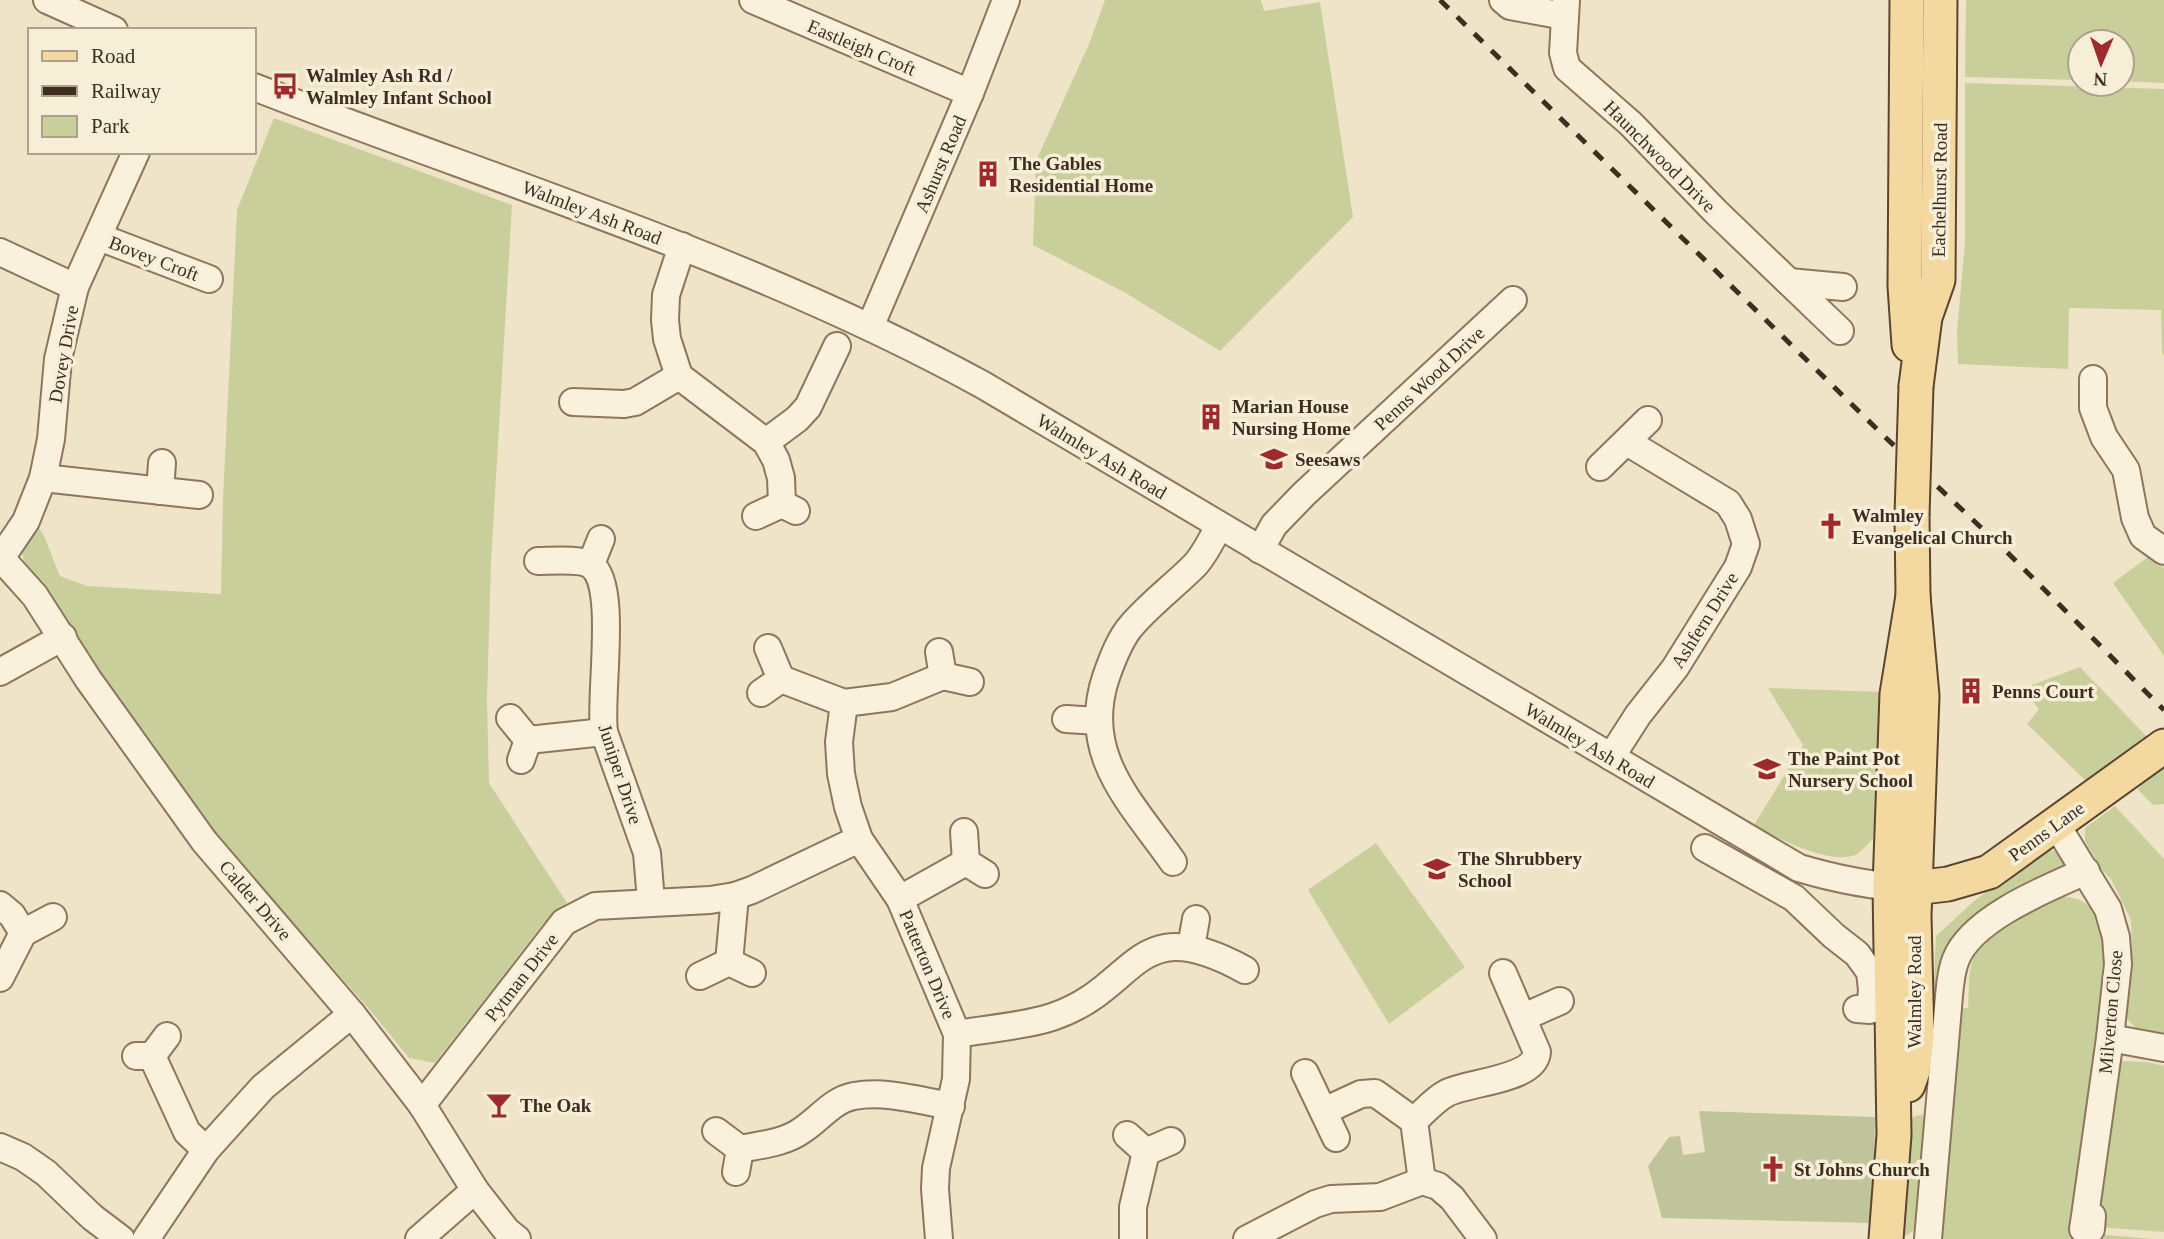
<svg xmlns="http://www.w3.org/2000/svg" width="2164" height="1239" font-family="'Times New Roman',serif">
	<rect width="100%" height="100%" fill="#f0e4c8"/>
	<g fill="#c9cf9b">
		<polygon points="1105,0 1261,0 1264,11 1320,2 1353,217 1220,351 1124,292 1033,245 1036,161 1089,44"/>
		<polygon points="1966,0 2164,0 2164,83 2122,81 2122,42 2080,42 2080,80 1965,77"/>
		<polygon points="1965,83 2164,89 2164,356 2162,353 2161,310 2069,308 2068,369 1958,364 1957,331 1965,243"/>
		<polygon points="274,118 512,205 491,563 487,699 489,783 567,903 543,924 435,1063 409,1058 364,1003 212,832 130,721 57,606 24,561 22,553 35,522 44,536 60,576 87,586 221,594 223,499 237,210"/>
		<polygon points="2148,557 2164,568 2164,656 2113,583"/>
		<polygon points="2080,667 2150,740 2088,783 2027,724 2039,709 2021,689"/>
		<path d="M1768,688L1884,692L1873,839C1868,844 1862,850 1857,854C1832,867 1775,837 1754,825L1803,745Z"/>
		<polygon points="2164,763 2164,804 2153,805 2138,790 2147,775"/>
		<polygon points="2115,806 2164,859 2164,1036 2136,1028 2126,1018 2125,1005 2132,958 2131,920 2111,879 2102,870 2085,841 2085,828"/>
		<polygon points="1376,843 1465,967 1389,1024 1308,890"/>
		<polygon points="2045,848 2065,855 2066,866 1971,929 1931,1045 1936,936 1974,901"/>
		<path d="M2054,896C2097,896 2097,917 2107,952L2071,1232L2154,1239H1939L1958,1008H1968C1969,993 1968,973 1973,959C1979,941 2035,903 2054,896Z"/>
		<polygon points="2122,1061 2147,1062 2164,1066 2164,1232 2097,1227 2117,1070"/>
		<polygon points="1925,1114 1914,1230 1901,1239 1903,1144 1913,1117"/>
	</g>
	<polygon fill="#bfc49a" points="1699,1111 1875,1117 1873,1223 1662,1218 1648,1166 1669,1137 1680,1136 1683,1155 1705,1152"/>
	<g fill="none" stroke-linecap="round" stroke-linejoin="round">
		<g stroke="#8d765c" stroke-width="30">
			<g id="minor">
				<polyline points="47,0 114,30"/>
				<polyline points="753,0 970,93"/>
				<polyline points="1503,0 1510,6 1564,16"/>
				<polyline points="1566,0 1563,53 1567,68 1631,124 1716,212 1840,331"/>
				<path d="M254,87C498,182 752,258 983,385L1799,868C1836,879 1871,886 1909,888"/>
				<polyline points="99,237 209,279"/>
				<polyline points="682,246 666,295 665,320 667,339 679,376 766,442 776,460 781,478 782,504"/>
				<polyline points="0,252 75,287"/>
				<polyline points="1789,282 1843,287"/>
				<polyline points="870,327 970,93 1006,0"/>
				<polyline points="2093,379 2093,408 2104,437 2126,470 2135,518 2143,536 2164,551"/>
				<polyline points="573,402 624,404 635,402 679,376"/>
				<polyline points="766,442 797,419 808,407 837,346"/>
				<polyline points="1600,467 1648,420"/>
				<polyline points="43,478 199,495"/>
				<polyline points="160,491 162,463"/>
				<polyline points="756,516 782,504 796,511"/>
				<polyline points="1260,550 1274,525 1304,494 1513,300"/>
				<polyline points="0,557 35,596 88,679 204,841 352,1014 422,1105 475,1190 507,1231 517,1239"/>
				<polyline points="1,558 26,521 43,478 51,439 58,359 75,287 136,152"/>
				<path d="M538,561C551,561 582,558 592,566C618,586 599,696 604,732L647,853L651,901"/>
				<polyline points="591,564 601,539"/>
				<polyline points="939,652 943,676 970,682"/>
				<polyline points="0,672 63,637"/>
				<polyline points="781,679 844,703 892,697 943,676"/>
				<polyline points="761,693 781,679 768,648"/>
				<polyline points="844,703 839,742 841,774 848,807 859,839 900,899 957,1034 956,1079 936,1168 935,1189 939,1239"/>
				<polyline points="510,718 528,740 521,760"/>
				<polyline points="1066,719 1098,721"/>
				<polyline points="528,740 604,732"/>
				<polyline points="1611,757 1638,715 1675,668 1738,567 1746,544 1738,519 1728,503 1627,442"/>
				<polyline points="2056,824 2108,909 2116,937 2118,964 2110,1038 2085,1216 2092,1216 2091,1229 2083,1229 2085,1216"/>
				<polyline points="964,832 966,862 985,874"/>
				<polyline points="1705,848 1794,898 1834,936 1857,954 1870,972 1872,990 1870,1010 1857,1009"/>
				<path d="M1173,862C1131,802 1080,755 1106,677C1112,660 1120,638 1132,625C1151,603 1174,586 1194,566C1204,556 1212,539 1219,526"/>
				<polyline points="900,899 966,862"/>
				<polyline points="0,905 12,915 23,933 53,917"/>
				<polyline points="1191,947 1196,919"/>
				<polyline points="729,962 735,896"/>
				<polyline points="700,976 729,962 752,973"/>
				<polyline points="0,978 23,933"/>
				<polyline points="1524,1017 1560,1001"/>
				<path d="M957,1034C985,1029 1026,1026 1052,1017C1140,988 1132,908 1245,970"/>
				<polyline points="2110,1038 2164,1048"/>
				<polyline points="136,1056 152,1056 167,1036"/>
				<polyline points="152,1056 187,1132 206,1150"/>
				<polyline points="1305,1073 1336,1138"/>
				<polyline points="422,1105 564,922 595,906 710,900 735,896 752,890 859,839"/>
				<polyline points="1324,1111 1361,1094 1375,1093 1414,1121"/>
				<polyline points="716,1131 740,1149 736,1172"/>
				<polyline points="1127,1135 1146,1152 1171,1141"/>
				<polyline points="0,1147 23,1157 46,1173 92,1217 121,1239"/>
				<path d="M740,1149C760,1145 784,1143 801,1131C819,1120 832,1100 854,1096C885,1090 921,1101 951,1106"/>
				<path d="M1422,1181L1414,1121C1425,1111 1435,1099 1447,1093C1468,1082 1535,1080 1537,1052L1503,973"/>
				<polyline points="146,1239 206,1150 263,1087 352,1014"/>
				<polyline points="419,1239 475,1190"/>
				<polyline points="1133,1239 1133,1207 1146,1152"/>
				<polyline points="1247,1239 1315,1204 1331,1199 1380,1197 1422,1181 1438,1186 1452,1198 1483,1239"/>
				<path d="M1928,1239L1949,996C1950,984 1951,971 1956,959C1972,918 2048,888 2086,871"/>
			</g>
		</g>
		<g stroke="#5b4430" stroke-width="37">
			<g id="major">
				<polyline points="1907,0 1905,286 1909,345"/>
				<polyline points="1916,386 1925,317 1938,280 1940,0"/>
				<polyline points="1914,888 1948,884 1989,872 2164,746"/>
				<polyline points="1908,1085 1913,1071 1917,1038 1914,916 1922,696 1913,596 1912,515"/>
				<polyline points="1886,1239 1894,1135 1890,887 1897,694 1913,596"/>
			</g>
		</g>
		<use href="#minor" stroke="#faf1dc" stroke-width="26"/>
		<use href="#major" stroke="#f3d9a0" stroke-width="33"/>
		<polyline stroke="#3d2e20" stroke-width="5" stroke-dasharray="12 12" stroke-linecap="butt" points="1440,0 1885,437 2007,552 2164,710"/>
		<g stroke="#5b4430" stroke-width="37" stroke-linecap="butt">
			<polyline id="major-bridge" points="1912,515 1916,386"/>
		</g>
		<use href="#major-bridge" stroke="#f3d9a0" stroke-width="33"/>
	</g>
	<defs>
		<g id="bus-bare" transform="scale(2.1)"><path d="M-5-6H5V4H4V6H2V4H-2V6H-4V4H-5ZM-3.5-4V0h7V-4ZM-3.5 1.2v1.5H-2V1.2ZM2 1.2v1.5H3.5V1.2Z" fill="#9e2a2b" stroke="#f7eed8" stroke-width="2.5" paint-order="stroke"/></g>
		<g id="building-bare" transform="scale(2.1)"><path d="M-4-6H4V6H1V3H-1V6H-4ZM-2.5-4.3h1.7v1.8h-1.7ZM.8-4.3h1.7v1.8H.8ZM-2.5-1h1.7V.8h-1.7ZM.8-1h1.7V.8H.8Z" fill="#9e2a2b" stroke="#f7eed8" stroke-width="2.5" paint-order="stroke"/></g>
		<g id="school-bare" transform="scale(2.1)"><path d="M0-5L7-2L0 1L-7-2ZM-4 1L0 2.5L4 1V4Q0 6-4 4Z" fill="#9e2a2b" stroke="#f7eed8" stroke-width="2.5" paint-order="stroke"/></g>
		<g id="church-bare" transform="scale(2.1)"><path d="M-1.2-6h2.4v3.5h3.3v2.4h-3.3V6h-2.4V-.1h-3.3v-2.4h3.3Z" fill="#9e2a2b" stroke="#f7eed8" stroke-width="2.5" paint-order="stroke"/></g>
		<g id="bar-bare" transform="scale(2.1)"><path d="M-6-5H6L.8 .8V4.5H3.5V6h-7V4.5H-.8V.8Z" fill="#9e2a2b" stroke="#f7eed8" stroke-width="2.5" paint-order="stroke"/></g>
	</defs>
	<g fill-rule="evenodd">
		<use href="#bus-bare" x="285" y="86"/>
		<use href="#building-bare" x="988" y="174"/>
		<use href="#building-bare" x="1211" y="417"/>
		<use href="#school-bare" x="1274" y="459"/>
		<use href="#church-bare" x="1831" y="526"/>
		<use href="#building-bare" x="1971" y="691"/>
		<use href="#school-bare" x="1767" y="769"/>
		<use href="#school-bare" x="1437" y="869"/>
		<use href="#bar-bare" x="499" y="1105"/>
		<use href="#church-bare" x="1773" y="1169"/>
	</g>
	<g text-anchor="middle" stroke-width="7" stroke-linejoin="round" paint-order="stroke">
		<g font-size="19" fill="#3d2e20" stroke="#f7eed8">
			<text transform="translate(862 47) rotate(23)" y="7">Eastleigh Croft</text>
			<text transform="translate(1660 156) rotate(45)" y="7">Haunchwood Drive</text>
			<text transform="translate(940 164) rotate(-67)" y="7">Ashurst Road</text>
			<text transform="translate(1939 190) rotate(-89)" y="7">Eachelhurst Road</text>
			<text transform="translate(592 212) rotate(21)" y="7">Walmley Ash Road</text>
			<text transform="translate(154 258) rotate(21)" y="7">Bovey Croft</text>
			<text transform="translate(63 354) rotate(-80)" y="7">Dovey Drive</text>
			<text transform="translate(1429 378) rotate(-43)" y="7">Penns Wood Drive</text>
			<text transform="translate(1102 456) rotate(31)" y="7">Walmley Ash Road</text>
			<text transform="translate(1704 620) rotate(-58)" y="7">Ashfern Drive</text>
			<text transform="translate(1590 745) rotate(31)" y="7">Walmley Ash Road</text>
			<text transform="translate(621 774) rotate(72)" y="7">Juniper Drive</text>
			<text transform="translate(2046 831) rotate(-36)" y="7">Penns Lane</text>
			<text transform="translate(256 900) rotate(49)" y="7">Calder Drive</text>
			<text transform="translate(928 964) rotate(67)" y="7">Patterton Drive</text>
			<text transform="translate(521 977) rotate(-52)" y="7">Pytman Drive</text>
			<text transform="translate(1914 992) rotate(-90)" y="7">Walmley Road</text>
			<text transform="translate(2110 1012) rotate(-85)" y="7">Milverton Close</text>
		</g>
		<g font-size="19" font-weight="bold" fill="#3d2e20" stroke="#f7eed8" text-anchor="start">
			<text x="306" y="82">Walmley Ash Rd /<tspan x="306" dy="22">Walmley Infant School</tspan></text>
			<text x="1009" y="170">The Gables<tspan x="1009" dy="22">Residential Home</tspan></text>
			<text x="1232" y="413">Marian House<tspan x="1232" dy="22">Nursing Home</tspan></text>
			<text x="1295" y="466">Seesaws</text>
			<text x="1852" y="522">Walmley<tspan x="1852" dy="22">Evangelical Church</tspan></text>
			<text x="1992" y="698">Penns Court</text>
			<text x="1788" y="765">The Paint Pot<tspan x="1788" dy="22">Nursery School</tspan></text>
			<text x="1458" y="865">The Shrubbery<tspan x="1458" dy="22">School</tspan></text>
			<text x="520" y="1112">The Oak</text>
			<text x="1794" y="1176">St Johns Church</text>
		</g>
	</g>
	<rect x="28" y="28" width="228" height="126" fill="#f7eed8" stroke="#ada18e" stroke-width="2"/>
	<rect x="42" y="51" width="35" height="10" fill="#f3d9a0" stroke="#ada18e" stroke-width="2"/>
	<text x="91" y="63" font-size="21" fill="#3d2e20">Road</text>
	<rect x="42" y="86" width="35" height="10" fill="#3d2e20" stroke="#ada18e" stroke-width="2"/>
	<text x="91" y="98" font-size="21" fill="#3d2e20">Railway</text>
	<rect x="42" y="116" width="35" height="21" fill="#c9cf9b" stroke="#ada18e" stroke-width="2"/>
	<text x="91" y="133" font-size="21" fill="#3d2e20">Park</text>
	<g transform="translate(2101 63) rotate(182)"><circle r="33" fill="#f7eed8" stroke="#ada18e" stroke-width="2"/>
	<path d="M0-5L12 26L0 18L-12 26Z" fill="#9e2a2b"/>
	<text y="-10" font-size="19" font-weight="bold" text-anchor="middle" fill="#3d2e20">N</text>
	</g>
</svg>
